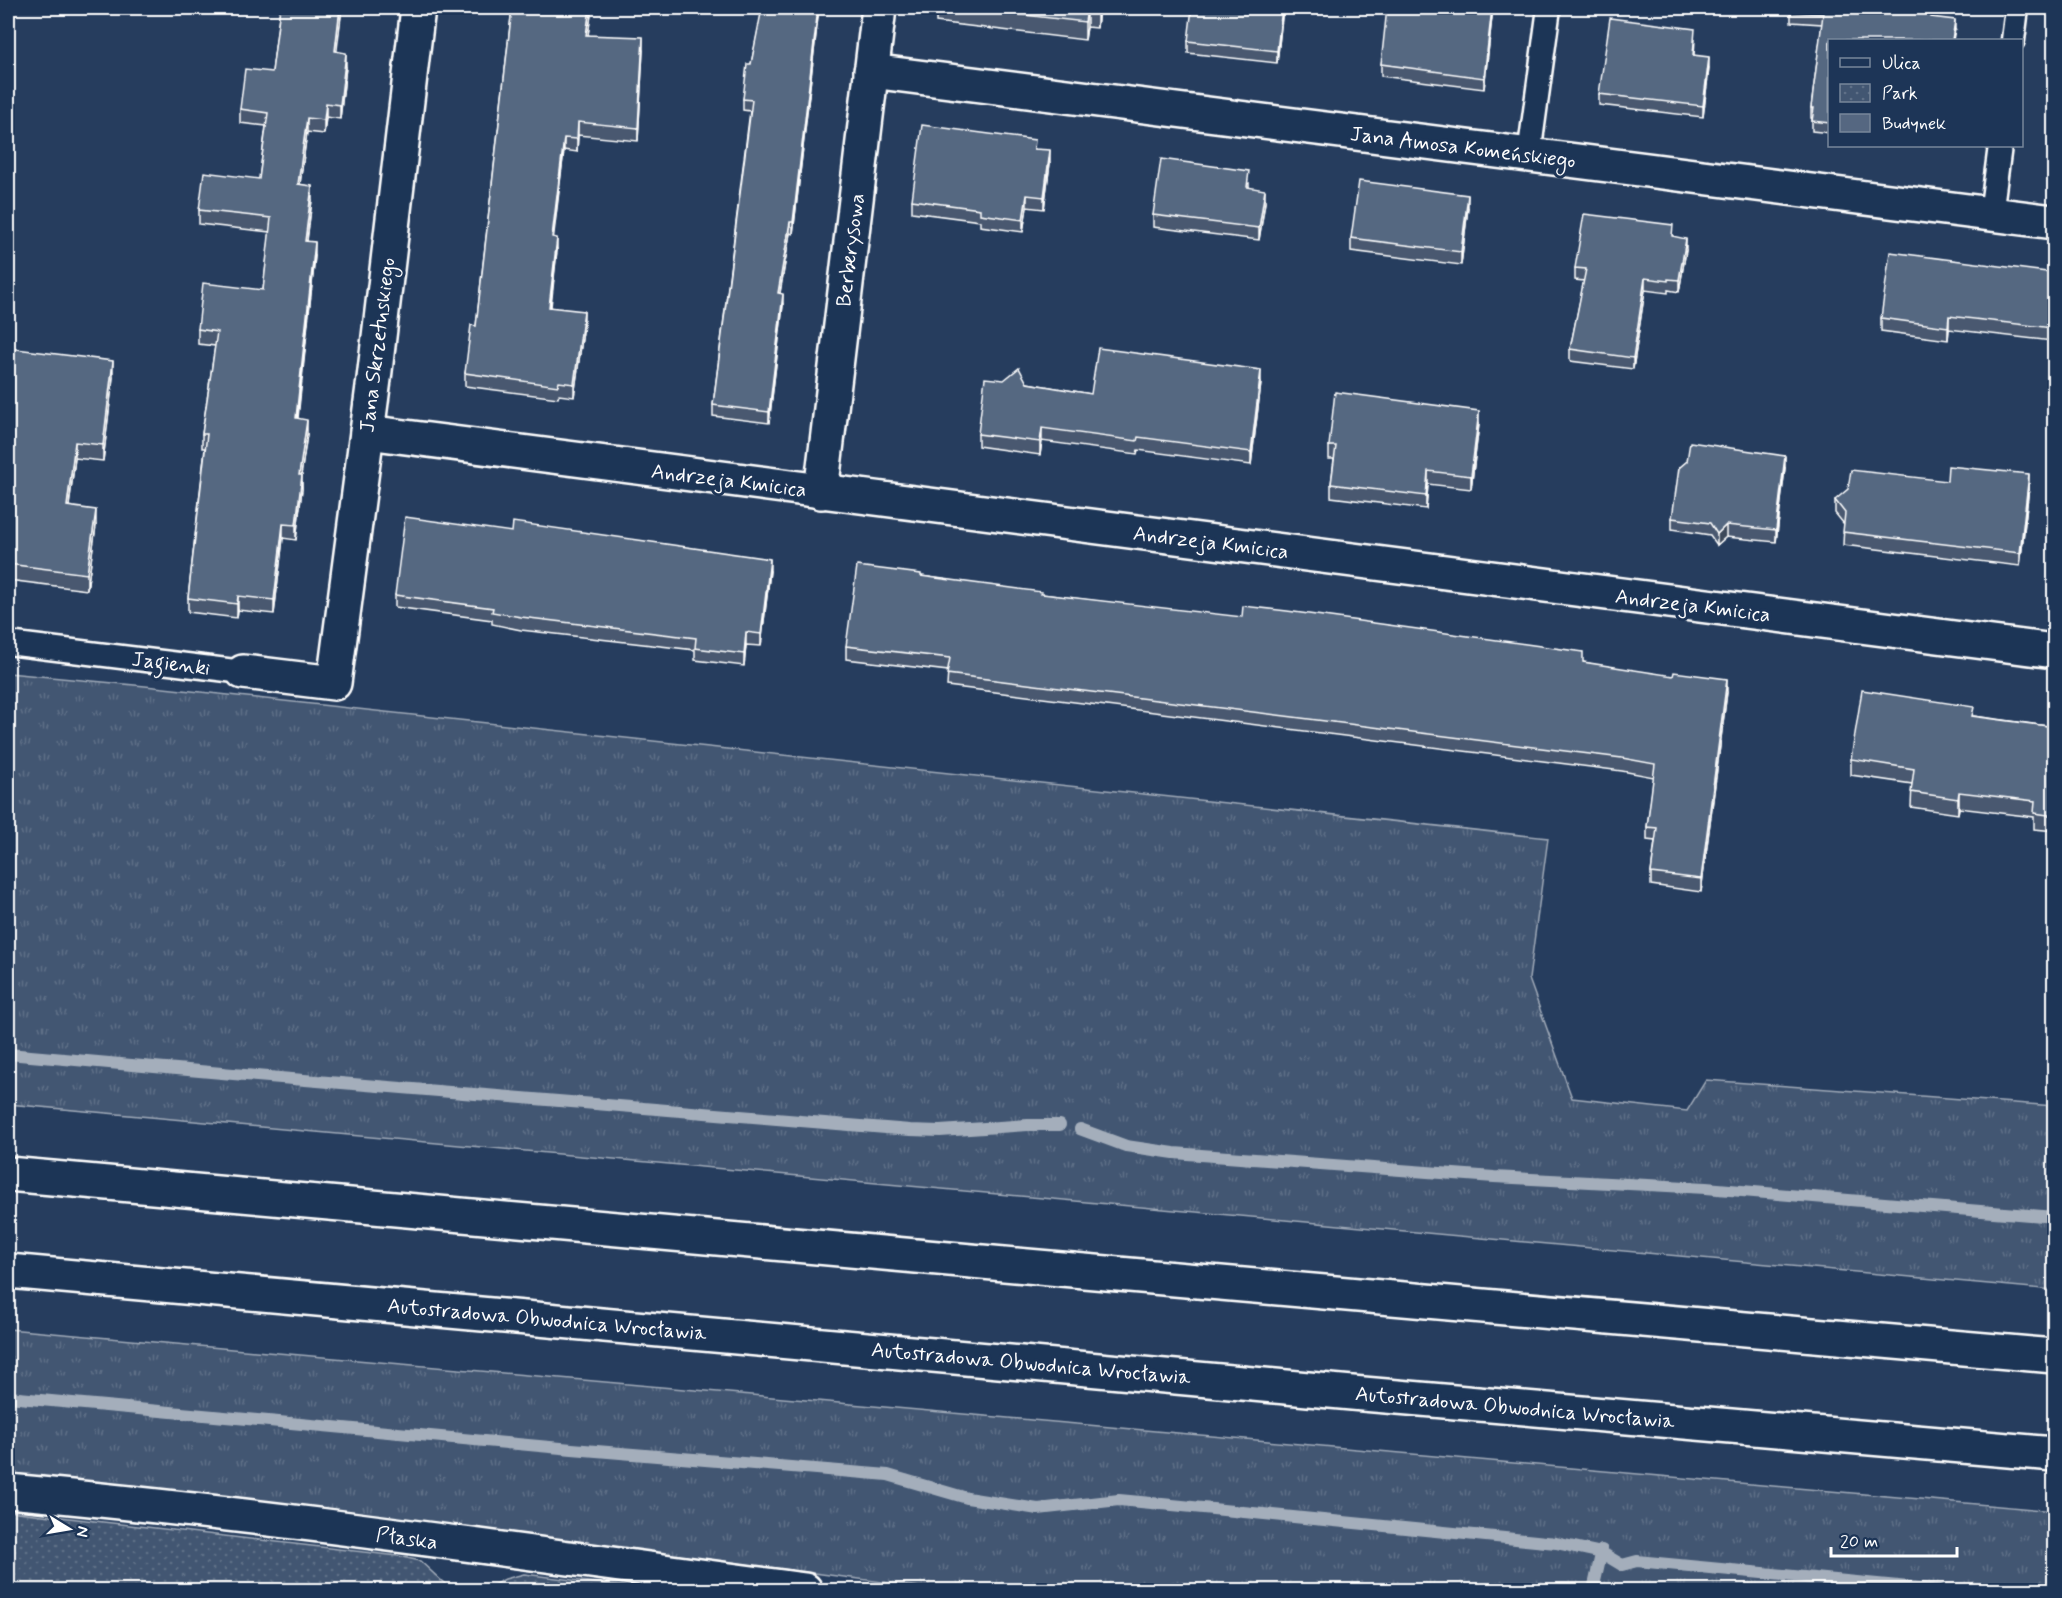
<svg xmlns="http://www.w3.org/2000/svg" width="2062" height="1598" font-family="Mynerve,sans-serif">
	<defs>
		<pattern id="grass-tufts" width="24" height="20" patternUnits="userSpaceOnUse" patternTransform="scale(1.5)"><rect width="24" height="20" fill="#425672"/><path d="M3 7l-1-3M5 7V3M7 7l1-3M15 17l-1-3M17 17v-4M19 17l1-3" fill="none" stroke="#5e6f87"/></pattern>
		<pattern id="park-dots" width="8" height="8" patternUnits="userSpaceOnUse" patternTransform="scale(1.5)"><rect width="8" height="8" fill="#425672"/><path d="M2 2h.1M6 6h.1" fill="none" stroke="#5e6f87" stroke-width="1.8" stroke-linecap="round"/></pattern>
	</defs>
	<rect width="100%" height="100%" fill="#263d5e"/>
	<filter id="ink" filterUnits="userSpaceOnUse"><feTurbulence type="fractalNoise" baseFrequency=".0167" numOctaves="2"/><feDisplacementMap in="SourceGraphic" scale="12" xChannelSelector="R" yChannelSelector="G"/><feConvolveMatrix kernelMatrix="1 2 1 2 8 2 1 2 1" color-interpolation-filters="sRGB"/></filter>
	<g filter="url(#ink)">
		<g fill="url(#grass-tufts)" stroke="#a0aab8" stroke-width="1.5">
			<polygon points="8,673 145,686 1548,838 1529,979 1572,1098 1687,1111 1706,1080 2054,1106 2054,1290 8,1104"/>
			<polygon points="8,1329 2054,1511 2054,1590 943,1590 539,1537 8,1475"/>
		</g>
		<g fill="url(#park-dots)" stroke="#a0aab8" stroke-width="1.5">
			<polygon points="8,1511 398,1556 420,1561 446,1585 448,1590 8,1590"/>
			<polygon points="524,1574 637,1588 654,1590 484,1590 505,1579"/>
		</g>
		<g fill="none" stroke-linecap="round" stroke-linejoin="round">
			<g stroke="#a4aebb" stroke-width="12">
				<polyline points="8,1054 233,1074 910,1130 940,1131 1028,1125 1060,1125"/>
				<polyline points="1080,1129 1126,1146 1174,1153 1494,1177 1706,1188 2054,1217"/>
				<polyline points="8,1397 572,1449 888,1475 967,1498 1038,1509 1119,1500 1162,1504 1556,1543 1602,1553 1622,1565 1637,1561 1940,1590"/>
				<polyline points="1593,1590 1602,1550"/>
			</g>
			<g stroke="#fff" stroke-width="27">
				<g id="service">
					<polyline points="2013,40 2017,8"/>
					<polyline points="1529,155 1549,8"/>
					<polyline points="1991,214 2000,146"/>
					<polyline points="8,643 243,672"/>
				</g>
			</g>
			<g stroke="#fff" stroke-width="38">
				<g id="minor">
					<polyline points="871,71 2054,222"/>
					<polyline points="367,432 2054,651"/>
					<polyline points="821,492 879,8"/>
					<polyline points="243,672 334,683 374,379 418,8"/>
					<path d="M8,1491C274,1515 540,1555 805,1590"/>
				</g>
			</g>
			<g stroke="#fff" stroke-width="38">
				<g id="motorway">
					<polyline points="8,1174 1027,1266 2054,1356"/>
					<polyline points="8,1271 1363,1394 2054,1454"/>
				</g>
			</g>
			<use href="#service" stroke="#1d3557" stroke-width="22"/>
			<use href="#minor" stroke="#1d3557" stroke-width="33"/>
			<use href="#motorway" stroke="#1d3557" stroke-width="33"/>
		</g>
		<g fill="#49596f" stroke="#fff" stroke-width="1.5">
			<polygon points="280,8 342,8 336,52 346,67 340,119 326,117 324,134 307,132 300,184 312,200 307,241 315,256 298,418 307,434 301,475 302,489 296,540 283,538 274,614 238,610 237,618 188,612 188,598 205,448 202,448 202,434 215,346 198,344 198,329 263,290 270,232 199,224 199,210 259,179 266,126 240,123 240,109 272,72"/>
			<polygon points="512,8 592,8 588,35 643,50 638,141 578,135 577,152 564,150 553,237 557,250 551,307 584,324 574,397 559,395 558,398 465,386 465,373 476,326"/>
			<polygon points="728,8 819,8 793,234 790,233 780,293 783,305 769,423 713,416 713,405 750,111 743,110 743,99 751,64 762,12"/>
			<polygon points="936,8 1099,8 1097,28 1087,27 1085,40 936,22"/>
			<polygon points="1283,8 1277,63 1188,53 1188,41"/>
			<polygon points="1493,8 1484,89 1381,76 1381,64 1394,9"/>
			<polygon points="1791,8 1934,8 1933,17 1955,30 1830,40 1830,133 1812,131 1812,118 1811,118 1811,108 1822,24 1791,22"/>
			<polygon points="1695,40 1694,55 1709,68 1703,117 1599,105 1599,94"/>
			<polygon points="2054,105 2055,162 2050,161 2050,150"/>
			<polygon points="1035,149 1050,163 1044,209 1027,207 1023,232 980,226 980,221 912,212 912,200"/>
			<polygon points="1249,183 1249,187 1265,202 1259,240 1153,227 1153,215"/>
			<polygon points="1468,208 1461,265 1351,251 1351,238"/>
			<polygon points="1673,236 1686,250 1679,292 1668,290 1668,293 1645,290 1633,369 1570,361 1570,349 1584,281 1575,280 1575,268"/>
			<polygon points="2055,273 2055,319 2052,341 1949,329 1948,340 1881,331 1881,318"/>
			<polygon points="8,348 113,377 103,461 75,458 69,506 96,525 87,590 8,580"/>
			<polygon points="1027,383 1091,394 1261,383 1251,465 1138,450 1137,454 1042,441 1040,455 978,446 978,434"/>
			<polygon points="1479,424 1471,489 1428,484 1426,509 1331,497 1331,484 1334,459 1329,459 1329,446"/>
			<polygon points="1785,468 1776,542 1726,537 1717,545 1710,535 1672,529 1672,518"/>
			<polygon points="1947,481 2029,487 2020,566 1843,545 1844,524 1835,513 1835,500"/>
			<polygon points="770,571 761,646 746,645 744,666 695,660 695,650 521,630 492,624 492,620 395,607 395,595"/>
			<polygon points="921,576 1042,594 1583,662 1727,692 1701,892 1651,885 1651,873 1655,841 1647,840 1647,827 1654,777 1622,771 947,686 948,671 846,659 846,646"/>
			<polygon points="1974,716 2055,727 2055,831 2034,829 2034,817 1959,808 1958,814 1911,807 1912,784 1851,775 1851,759"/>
		</g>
		<g fill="#3c485a" stroke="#fff" stroke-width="1.5">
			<polygon points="340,8 342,8 335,66 335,51"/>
			<polygon points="590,8 592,8 586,48 586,35"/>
			<polygon points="818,8 819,8 793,234 793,222"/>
			<polygon points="1097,8 1099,8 1097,28"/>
			<polygon points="1282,8 1283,8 1277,63 1277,51"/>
			<polygon points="1492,8 1493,8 1484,89 1484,78"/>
			<polygon points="1087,9 1087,27 1085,40 1085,22"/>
			<polygon points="1955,20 1955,30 1953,40 1952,40"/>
			<polygon points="643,37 643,50 638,141 638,128"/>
			<polygon points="346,53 346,67 340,119 340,105"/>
			<polygon points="1709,57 1709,68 1703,117 1703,106"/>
			<polygon points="326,103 326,117 324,134 324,120"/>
			<polygon points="307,118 307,132 298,198 298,184"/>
			<polygon points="578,122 578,135 577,152 577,139"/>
			<polygon points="564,138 564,150 552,250 552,237"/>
			<polygon points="1050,150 1050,163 1044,209 1044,197"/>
			<polygon points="312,186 312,200 305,255 305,241"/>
			<polygon points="1265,190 1265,202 1259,240 1259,228"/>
			<polygon points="1027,195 1027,207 1023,232 1023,220"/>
			<polygon points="1468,195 1468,208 1461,265 1461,252"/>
			<polygon points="790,222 790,233 778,304 778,293"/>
			<polygon points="557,238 557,250 549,319 549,307"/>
			<polygon points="1686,239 1686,250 1679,292 1679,280"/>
			<polygon points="315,242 315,256 296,432 296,418"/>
			<polygon points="1645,278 1645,290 1633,369 1633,358"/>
			<polygon points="783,294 783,305 769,423 769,412"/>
			<polygon points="2055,306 2055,319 2052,341 2052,328"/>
			<polygon points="584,311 584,324 574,397 574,384"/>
			<polygon points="1949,316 1949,329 1948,340 1948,327"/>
			<polygon points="113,361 113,377 103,461 103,445"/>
			<polygon points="1261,370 1261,383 1251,465 1251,452"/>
			<polygon points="1479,411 1479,424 1471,489 1471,476"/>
			<polygon points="307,420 307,434 299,489 299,475"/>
			<polygon points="1042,428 1042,441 1040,455 1040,442"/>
			<polygon points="75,442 75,458 67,521 67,506"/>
			<polygon points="1785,456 1785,468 1776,542 1776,530"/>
			<polygon points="1428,471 1428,484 1426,509 1426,496"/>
			<polygon points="2029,474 2029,487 2020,566 2020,553"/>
			<polygon points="302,475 302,489 296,540 296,525"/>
			<polygon points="96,510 96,525 87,590 87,574"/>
			<polygon points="283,524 283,538 274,614 274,600"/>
			<polygon points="1726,525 1726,537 1717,545 1717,534"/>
			<polygon points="770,559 770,571 761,646 761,634"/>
			<polygon points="238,596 238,610 237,618 237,604"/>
			<polygon points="746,632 746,645 744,666 744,654"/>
			<polygon points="1727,679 1727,692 1701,892 1701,879"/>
			<polygon points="1959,792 1959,808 1958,814 1958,799"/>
		</g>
		<g fill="#556781" stroke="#fff" stroke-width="1.5">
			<polygon points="280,8 340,8 335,51 346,53 340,105 326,103 324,120 307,118 298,184 312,186 305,241 315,242 296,418 307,420 299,475 302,475 296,525 283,524 274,600 238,596 237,604 188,598 207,434 202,434 217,332 198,329 203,283 263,290 271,218 199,210 204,172 259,179 268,113 240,109 245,69 272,72"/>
			<polygon points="512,8 590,8 586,35 643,37 638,128 578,122 577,139 564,138 552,237 557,238 549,307 584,311 574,384 559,382 558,386 465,373 471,325 476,326"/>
			<polygon points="762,8 818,8 793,222 790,222 778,293 783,294 769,412 713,405 752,100 743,99 747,64 751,64"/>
			<polygon points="964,8 1097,8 1097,10 1087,9 1085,22"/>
			<polygon points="1192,8 1282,8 1277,51 1188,41"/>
			<polygon points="1387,8 1394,9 1394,8 1492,8 1484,78 1381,64"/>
			<polygon points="1791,8 1933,8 1931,17 1955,20 1952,40 1830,40 1830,123 1812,121 1814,108 1811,108 1823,14 1791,12"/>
			<polygon points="1610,18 1695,29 1693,55 1709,57 1703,106 1599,94"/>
			<polygon points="2054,105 2055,105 2055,150 2050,150"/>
			<polygon points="922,125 1035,140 1034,149 1050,150 1044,197 1027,195 1023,220 980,214 980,209 912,200"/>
			<polygon points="1161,159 1249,171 1247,187 1265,190 1259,228 1153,215"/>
			<polygon points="1359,181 1468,195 1461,252 1351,238"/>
			<polygon points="1584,214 1673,225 1672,236 1686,239 1679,280 1668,279 1668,281 1645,278 1633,358 1570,349 1586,269 1575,268"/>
			<polygon points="1890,252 2055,273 2055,306 2052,328 1949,316 1948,327 1881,318"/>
			<polygon points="8,348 113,361 103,445 75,442 67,506 96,510 87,574 8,564"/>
			<polygon points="1098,348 1261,370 1251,452 1138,437 1137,441 1042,428 1040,442 978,434 985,378 1004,380 1019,368 1027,383 1091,394"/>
			<polygon points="1335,392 1479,411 1471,476 1428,471 1426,496 1331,484 1336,446 1329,446"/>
			<polygon points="1690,442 1785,456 1776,530 1726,525 1717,534 1710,523 1672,518 1679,468 1687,461"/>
			<polygon points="1948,466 2029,474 2020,553 1843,532 1845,513 1835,500 1848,489 1851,470 1947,481"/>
			<polygon points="405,517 512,532 513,522 770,559 761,634 746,632 744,654 695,648 696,638 521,617 492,612 493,608 395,595"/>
			<polygon points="857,566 921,574 921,576 1042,592 1041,594 1242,617 1243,606 1287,611 1583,652 1583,662 1673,676 1674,672 1727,679 1701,879 1651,873 1657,828 1647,827 1655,764 1622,758 947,674 950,658 846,646"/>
			<polygon points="1862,690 1974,707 1972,716 2055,727 2055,816 2034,813 2035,801 1959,792 1958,799 1911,792 1914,769 1851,759"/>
		</g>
	</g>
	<g text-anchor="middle" stroke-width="6" stroke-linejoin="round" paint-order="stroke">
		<g font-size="21" fill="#fff" stroke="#1d3557">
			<text transform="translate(1463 147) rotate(7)" y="7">Jana Amosa Komeńskiego</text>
			<text transform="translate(850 250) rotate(-83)" y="7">Berberysowa</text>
			<text transform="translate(377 345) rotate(-83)" y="7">Jana Skrzetuskiego</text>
			<text transform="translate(729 480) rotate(7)" y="7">Andrzeja Kmicica</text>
			<text transform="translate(1211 542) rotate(7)" y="7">Andrzeja Kmicica</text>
			<text transform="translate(1693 605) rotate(7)" y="7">Andrzeja Kmicica</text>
			<text transform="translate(171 663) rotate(7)" y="7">Jagienki</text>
			<text transform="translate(547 1319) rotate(5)" y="7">Autostradowa Obwodnica Wrocławia</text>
			<text transform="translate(1031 1363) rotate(5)" y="7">Autostradowa Obwodnica Wrocławia</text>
			<text transform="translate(1515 1407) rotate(5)" y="7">Autostradowa Obwodnica Wrocławia</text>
			<text transform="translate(407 1538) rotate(8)" y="7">Płaska</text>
		</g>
	</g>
	<rect width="2062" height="1598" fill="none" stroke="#1d3557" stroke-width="30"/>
	<rect x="15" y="15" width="2032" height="1568" fill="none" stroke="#fff" stroke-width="2" filter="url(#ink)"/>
	<rect x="1828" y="39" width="195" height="108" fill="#1d3557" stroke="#77869a" stroke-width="1.5"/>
	<rect x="1840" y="58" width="30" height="9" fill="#1d3557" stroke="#77869a" stroke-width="1.5"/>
	<text x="1882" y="69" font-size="18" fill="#ffffff">Ulica</text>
	<rect x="1840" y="84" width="30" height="18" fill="url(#park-dots)" stroke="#77869a" stroke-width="1.5"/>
	<text x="1882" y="99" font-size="18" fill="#ffffff">Park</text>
	<rect x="1840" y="114" width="30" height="18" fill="#556781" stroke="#77869a" stroke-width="1.5"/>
	<text x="1882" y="129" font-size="18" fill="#ffffff">Budynek</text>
	<g transform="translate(69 1529) rotate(101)" stroke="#1d3557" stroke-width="4.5" paint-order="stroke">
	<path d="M0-4.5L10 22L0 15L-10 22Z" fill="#ffffff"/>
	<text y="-9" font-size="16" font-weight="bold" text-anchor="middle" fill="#ffffff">N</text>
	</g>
	<path d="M1831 1547v9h126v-9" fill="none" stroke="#ffffff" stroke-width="3"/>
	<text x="1840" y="1547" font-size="18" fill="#ffffff" stroke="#1d3557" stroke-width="4.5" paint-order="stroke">20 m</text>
</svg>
